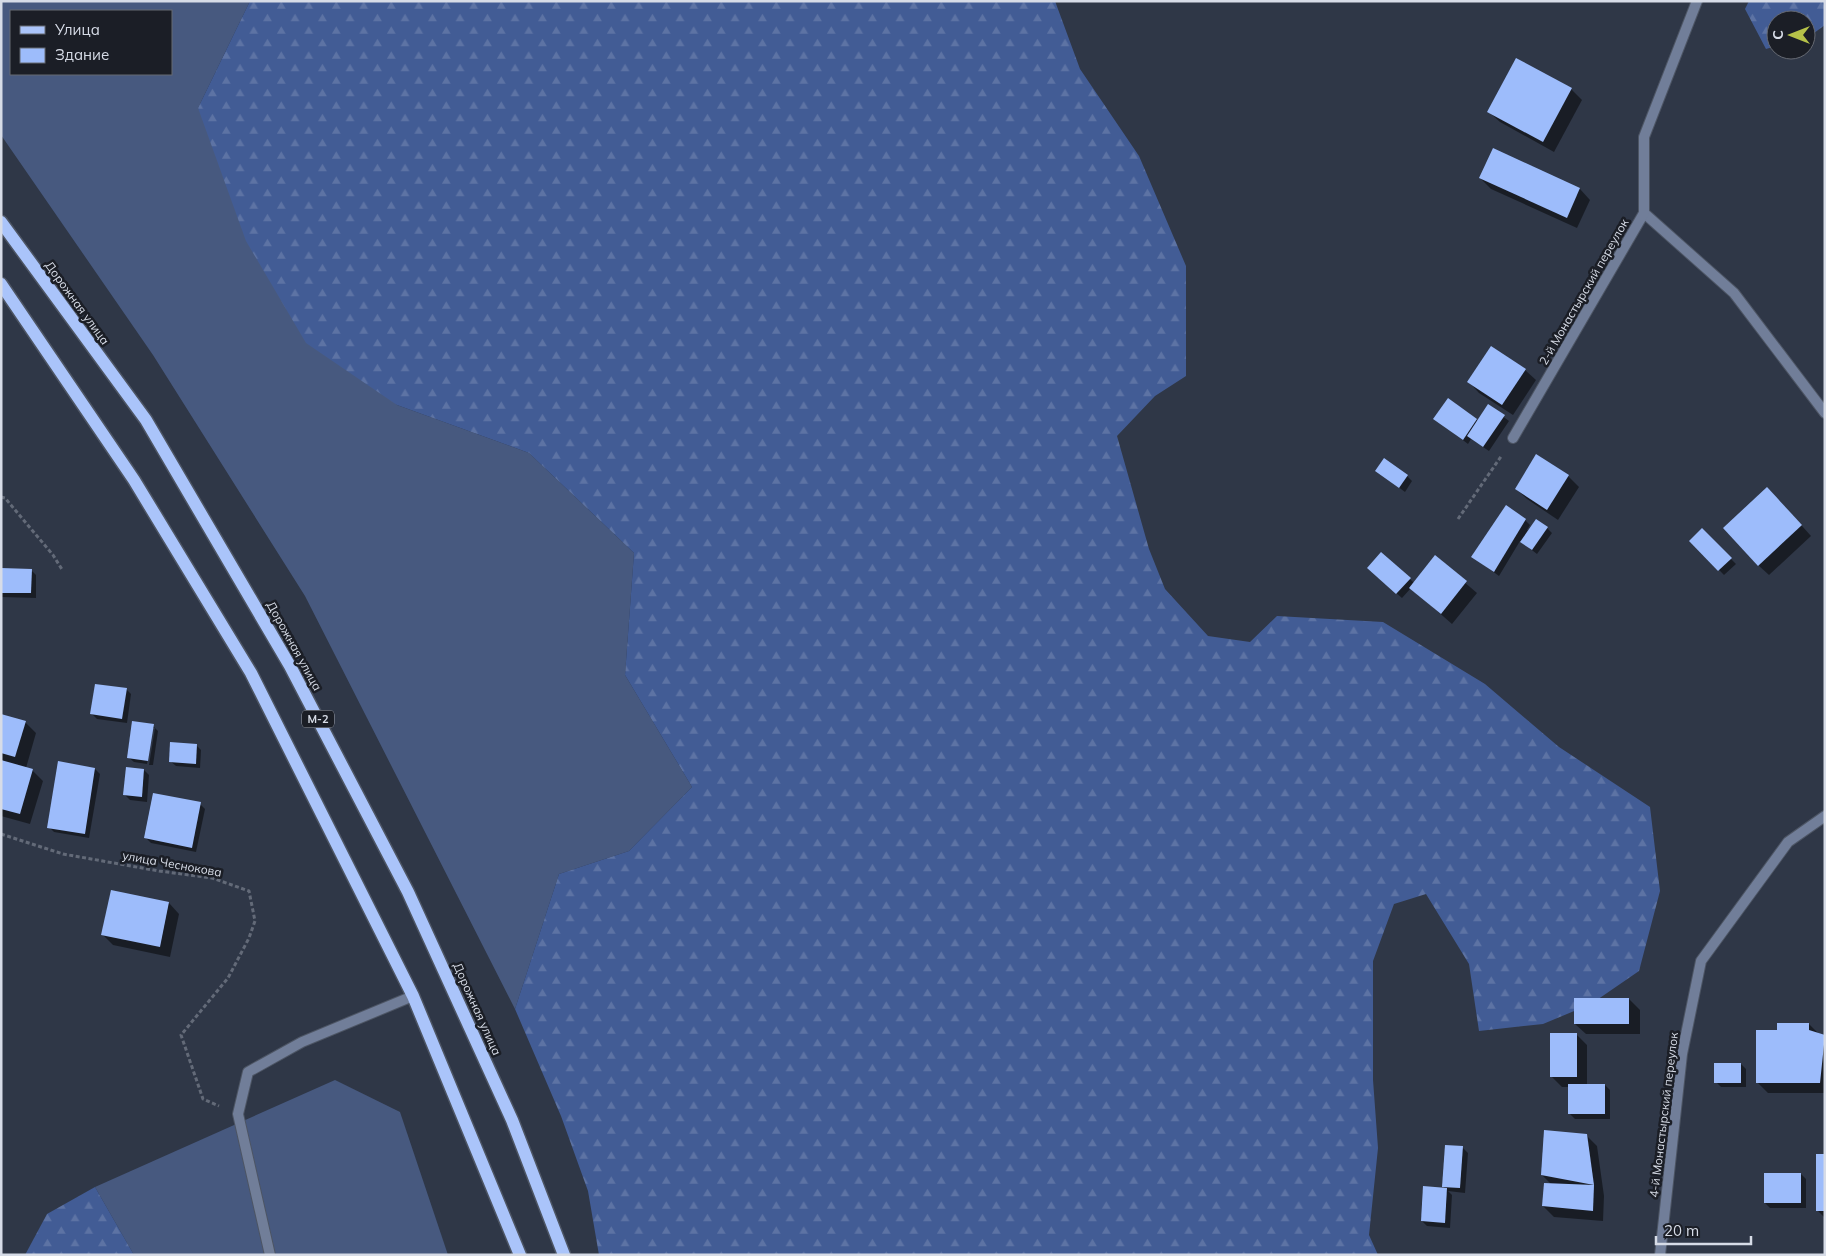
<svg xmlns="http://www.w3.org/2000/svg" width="1826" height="1256" font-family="Mulish,sans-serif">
	<defs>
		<pattern id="forest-firs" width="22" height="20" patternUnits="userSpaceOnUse" patternTransform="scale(1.25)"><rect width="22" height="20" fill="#425c95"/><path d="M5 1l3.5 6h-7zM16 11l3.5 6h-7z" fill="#5d73a4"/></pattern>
	</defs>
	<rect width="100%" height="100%" fill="#2f3747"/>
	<g fill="#47597f" fill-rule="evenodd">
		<path d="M1,1H250L198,108L397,405L529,453L634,553L625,675L692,787L629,851L559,874L515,1009L305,596L153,355L1,135ZM11,11H171V74H11Z"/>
		<polygon points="335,1080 400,1112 448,1255 134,1255 95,1187"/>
	</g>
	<g fill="url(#forest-firs)">
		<polygon points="250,1 1055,1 1080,69 1139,156 1186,266 1186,376 1155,396 1117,436 1149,549 1165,589 1208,636 1250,642 1277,616 1383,622 1485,684 1559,747 1650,807 1660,891 1639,971 1591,1004 1543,1024 1479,1031 1469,964 1426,894 1394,904 1373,961 1373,1080 1378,1148 1369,1235 1378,1255 599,1255 588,1191 561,1116 515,1009 559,874 629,851 692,787 625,675 634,553 529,453 397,405 306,343 246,241 198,108"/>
		<polygon points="1749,1 1825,1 1825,25 1814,33 1806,36 1806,20 1776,20 1776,46 1766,49 1745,9"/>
		<polygon points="95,1187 134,1255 25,1255 47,1214"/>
	</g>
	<g fill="#0007">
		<polygon points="1571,89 1582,100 1554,152 1500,122 1489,112"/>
		<polygon points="1493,150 1580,189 1590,200 1577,228 1491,189 1480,178"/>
		<polygon points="1525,370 1536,380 1513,415 1479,393 1469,382"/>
		<polygon points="1448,400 1478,421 1489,406 1509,421 1489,451 1471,439 1468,444 1435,419"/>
		<polygon points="1377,471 1407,476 1412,481 1405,492"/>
		<polygon points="1568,476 1579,487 1558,520 1527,499 1516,489"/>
		<polygon points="1778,499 1811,536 1769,575 1758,565"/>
		<polygon points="1525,520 1530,525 1527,530 1529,531 1547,528 1552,533 1537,554 1520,541 1499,576 1473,557"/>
		<polygon points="1702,530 1736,564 1724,575 1691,541"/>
		<polygon points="1435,557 1477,593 1452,624 1411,588 1402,598 1373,573 1410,579 1414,583"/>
		<polygon points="1,569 31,570 36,575 36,598 1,597"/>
		<polygon points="126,689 131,694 127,723 97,719 92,714"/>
		<polygon points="1,715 25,722 36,733 26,768 32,770 43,781 30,824 1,816"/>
		<polygon points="153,726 158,731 153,765 149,765 155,728 152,728 147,764 134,762 128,757"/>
		<polygon points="196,745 201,750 200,768 176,766 170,761"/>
		<polygon points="95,769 100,774 89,838 54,832 49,827"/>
		<polygon points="144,770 149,775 147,802 130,800 125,795"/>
		<polygon points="200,804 205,809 196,852 151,843 146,838"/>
		<polygon points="169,903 179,914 170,957 113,945 102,934"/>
		<polygon points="1629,999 1640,1010 1640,1034 1586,1034 1575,1024"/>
		<polygon points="1809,1024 1819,1034 1825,1036 1825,1093 1768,1093 1757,1082 1778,1031"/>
		<polygon points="1576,1034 1587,1045 1587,1085 1605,1085 1610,1090 1610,1119 1575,1119 1570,1114 1570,1087 1562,1087 1551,1076"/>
		<polygon points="1741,1064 1746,1069 1746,1087 1721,1087 1716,1082"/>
		<polygon points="1586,1135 1597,1146 1604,1196 1603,1221 1554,1217 1543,1206 1551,1184 1542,1175"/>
		<polygon points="1446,1146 1463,1148 1468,1153 1465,1193 1448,1191 1452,1195 1450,1228 1427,1226 1422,1221 1446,1190 1443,1186"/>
		<polygon points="1825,1155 1825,1218 1817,1210"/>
		<polygon points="1801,1174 1806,1179 1806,1208 1770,1208 1765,1203"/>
	</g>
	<g fill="#9dbcfb">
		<polygon points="1516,58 1572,88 1543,142 1487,112"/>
		<polygon points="1493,148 1580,188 1567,218 1479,178"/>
		<polygon points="1491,346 1526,369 1502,405 1467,382"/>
		<polygon points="1448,398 1477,419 1463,440 1433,419"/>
		<polygon points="1488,404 1505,415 1483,447 1467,436"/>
		<polygon points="1536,454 1569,475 1547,510 1515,489"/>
		<polygon points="1384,458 1408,475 1399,488 1375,471"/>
		<polygon points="1767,487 1802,525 1758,566 1723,528"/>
		<polygon points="1506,505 1526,519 1494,572 1471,557"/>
		<polygon points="1536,519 1548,527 1532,550 1520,542"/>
		<polygon points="1702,528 1732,558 1718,571 1689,541"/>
		<polygon points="1381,552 1411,578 1396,594 1367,568"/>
		<polygon points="1435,555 1467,581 1441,614 1409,588"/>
		<polygon points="1,568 32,569 31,593 1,593"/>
		<polygon points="95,684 127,688 122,719 90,714"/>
		<polygon points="1,714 26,721 15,757 1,753"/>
		<polygon points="132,721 154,724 148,761 127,758"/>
		<polygon points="170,742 197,744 196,764 169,762"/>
		<polygon points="1,760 33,769 20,814 1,809"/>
		<polygon points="58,761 95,768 85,834 47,828"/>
		<polygon points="126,767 144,769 142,797 123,795"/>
		<polygon points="153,793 201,802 192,848 144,838"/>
		<polygon points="111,890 169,902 160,947 101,935"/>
		<rect x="1574" y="998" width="55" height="26"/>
		<polygon points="1777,1023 1809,1023 1809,1030 1825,1035 1820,1083 1756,1083 1756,1030 1777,1030"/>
		<rect x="1550" y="1033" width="27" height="44"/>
		<rect x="1714" y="1063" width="27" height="20"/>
		<rect x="1568" y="1084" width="37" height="30"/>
		<polygon points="1544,1130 1587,1134 1594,1185 1541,1175"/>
		<polygon points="1445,1145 1463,1146 1460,1188 1442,1187"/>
		<rect x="1816" y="1154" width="9" height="57"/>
		<rect x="1764" y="1173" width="37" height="30"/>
		<polygon points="1544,1183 1594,1185 1593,1211 1542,1206"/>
		<polygon points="1423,1186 1447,1188 1445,1223 1421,1221"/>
	</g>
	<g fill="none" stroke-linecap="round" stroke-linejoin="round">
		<g stroke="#4d5564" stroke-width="12">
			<g id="service">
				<polyline points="1644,213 1734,293 1825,413"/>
				<polyline points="1513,438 1644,213 1644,137 1697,1"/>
				<polyline points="270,1255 238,1114 248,1072 302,1042 413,996"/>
				<polyline points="1660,1255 1682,1054 1701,961 1788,842 1825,816"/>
			</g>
		</g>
		<g stroke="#4d5564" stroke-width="15">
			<g id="primary">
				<polyline points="1,222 146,420 290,666 408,892 512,1120 564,1255"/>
				<polyline points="1,284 134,480 251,673 413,996 520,1255"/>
			</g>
		</g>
		<g stroke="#636a78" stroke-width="3" stroke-dasharray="4 2.5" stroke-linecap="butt">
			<polyline points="1,497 5,498 53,555 63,571"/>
			<polyline points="1458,519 1502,455"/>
			<polyline points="1,834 63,854 159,871 212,878 249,891 255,921 249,938 228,978 181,1035 203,1099 219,1106"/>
		</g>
		<use href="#service" stroke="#717e99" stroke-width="10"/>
		<use href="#primary" stroke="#aac4fa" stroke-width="12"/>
	</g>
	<g text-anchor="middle" stroke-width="5" stroke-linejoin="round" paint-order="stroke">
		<rect fill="#1b1e26" stroke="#9fa3ad" stroke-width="1" x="302" y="710.5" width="32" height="17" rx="4"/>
		<g font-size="11" font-weight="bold" fill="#d7dce7">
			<text x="318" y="723">М-2</text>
		</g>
		<g font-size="12" fill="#d7dce7" stroke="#1b1e26">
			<text transform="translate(1584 292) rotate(-60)" y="4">2-й Монастырский переулок</text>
			<text transform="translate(77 303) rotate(54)" y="4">Дорожная улица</text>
			<text transform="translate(294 646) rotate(61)" y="4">Дорожная улица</text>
			<text transform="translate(172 864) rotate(10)" y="4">улица Чеснокова</text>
			<text transform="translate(477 1009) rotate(66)" y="4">Дорожная улица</text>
			<text transform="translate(1664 1115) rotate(-83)" y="4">4-й Монастырский переулок</text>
		</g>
	</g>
	<rect width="1826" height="1256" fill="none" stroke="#d7dce7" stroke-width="5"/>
	<rect x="10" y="10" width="162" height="65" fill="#1b1e26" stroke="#666a73"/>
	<rect x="20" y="26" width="25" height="8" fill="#aac4fa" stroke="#666a73"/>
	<text x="55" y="35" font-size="15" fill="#d7dce7">Улица</text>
	<rect x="20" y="48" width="25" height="15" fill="#9dbcfb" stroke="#666a73"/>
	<text x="55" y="60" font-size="15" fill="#d7dce7">Здание</text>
	<g transform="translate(1791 35) rotate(270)"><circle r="24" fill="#1b1e26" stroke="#666a73"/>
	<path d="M0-4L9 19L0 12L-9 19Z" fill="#b6c249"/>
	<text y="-8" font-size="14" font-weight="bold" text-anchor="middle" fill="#d7dce7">С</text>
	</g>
	<path d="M1656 1236v8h95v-8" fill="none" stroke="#d7dce7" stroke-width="2.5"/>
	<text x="1664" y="1236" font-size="15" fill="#d7dce7" stroke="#1b1e26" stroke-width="4" paint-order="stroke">20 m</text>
</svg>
